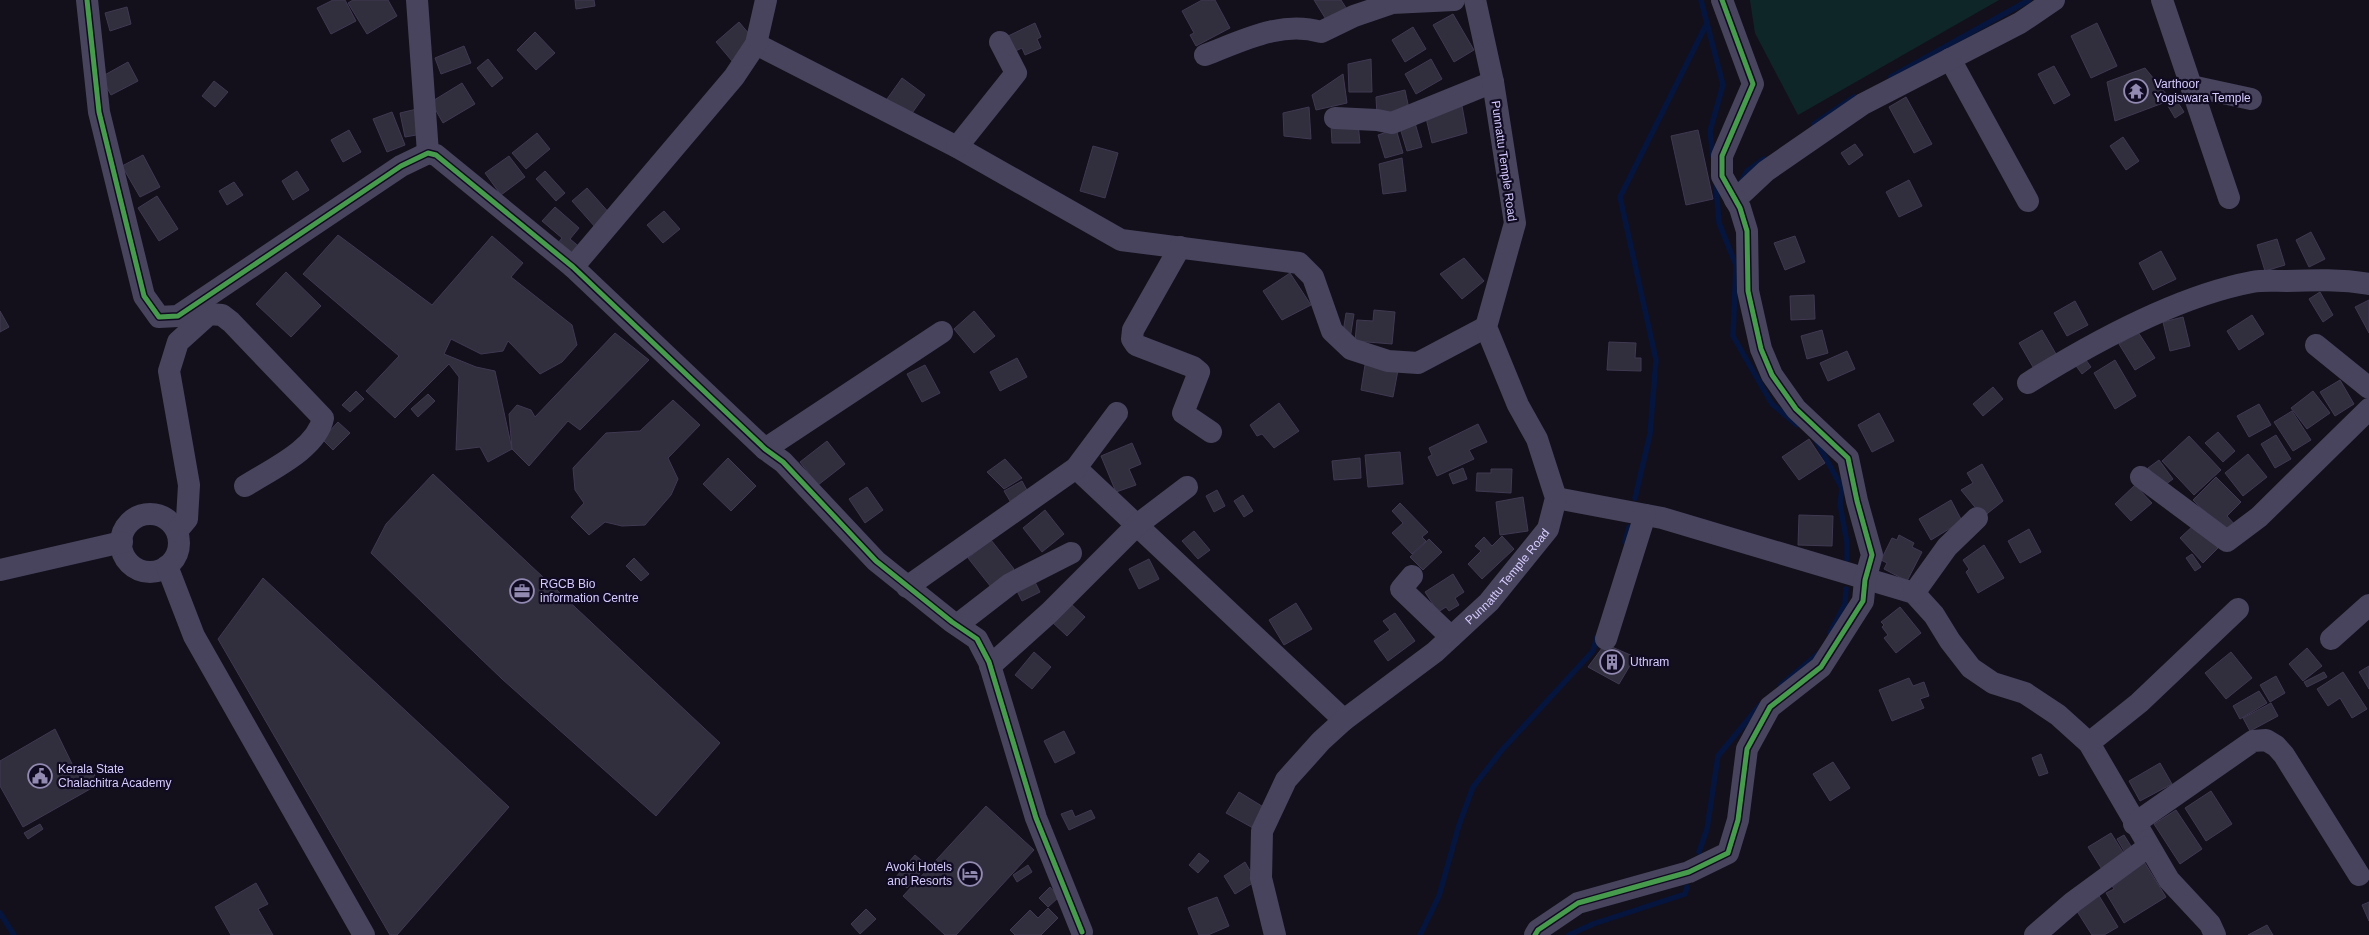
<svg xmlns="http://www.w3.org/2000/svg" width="2369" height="935" font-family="Arial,sans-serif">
	<rect width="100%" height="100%" fill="#13101c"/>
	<polygon fill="#0f2629" points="1750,0 1999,0 1798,115 1755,33"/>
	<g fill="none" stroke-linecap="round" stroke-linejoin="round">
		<g stroke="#06153d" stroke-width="5.5">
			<polyline points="1701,0 1723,85 1710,131 1713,156"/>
			<polyline points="1891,77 2029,0"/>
			<polyline points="1814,124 1854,97"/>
			<polyline points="1741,182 1747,171 1764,159"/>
			<polyline points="1716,185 1719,223 1736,265 1733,336 1772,404 1797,425"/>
			<polyline points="1817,442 1842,488 1840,504 1847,543 1847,559"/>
			<polyline points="1635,498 1650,434 1656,360 1620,197 1707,23"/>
			<polyline points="1625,542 1629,527"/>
			<polyline points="1830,633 1845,604 1846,589"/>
			<polyline points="1781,685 1820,652"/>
			<polyline points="1699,852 1707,829 1718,756 1760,705"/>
			<polyline points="0,913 14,935"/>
			<polyline points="1420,935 1439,896 1459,825 1473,787 1502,750 1593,651 1597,637"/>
			<polyline points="1569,935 1593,924 1685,894 1687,887"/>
		</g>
	</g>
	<g fill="#312e3e" stroke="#403951">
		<polygon points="333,0 345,0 356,21 331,34 317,8"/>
		<polygon points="353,0 388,0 397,16 367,34 348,3"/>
		<polygon points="575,0 594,0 595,6 576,9"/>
		<polygon points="1202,0 1215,0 1230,28 1196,46 1190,35 1194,33 1182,11"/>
		<polygon points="1314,0 1341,0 1350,14 1330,26"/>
		<polygon points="127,7 131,24 110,31 105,13"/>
		<polygon points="1453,14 1474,50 1454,62 1433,25"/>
		<polygon points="739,22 755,41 732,61 716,42"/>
		<polygon points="1035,23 1041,37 1037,39 1041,48 1025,55 1022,48 1011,53 1004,38"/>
		<polygon points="2097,23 2117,66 2091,78 2071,36"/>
		<polygon points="1413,27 1426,49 1405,62 1392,40"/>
		<polygon points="535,32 555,53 536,70 517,50"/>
		<polygon points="464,46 471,63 441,74 435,58"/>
		<polygon points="488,59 503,78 492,87 477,68"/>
		<polygon points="1371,59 1372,92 1349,92 1348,64"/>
		<polygon points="1431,59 1442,79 1416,94 1405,74"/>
		<polygon points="128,62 138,81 111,95 101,77"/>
		<polygon points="2054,66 2070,95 2054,104 2038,74"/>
		<polygon points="2145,68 2171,100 2115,121 2107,82"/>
		<polygon points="1343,74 1347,103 1316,110 1312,95"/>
		<polygon points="902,78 925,95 910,116 887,99"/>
		<polygon points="214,81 228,92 215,107 202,96"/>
		<polygon points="462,83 475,104 443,123 431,102"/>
		<polygon points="1405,90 1409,109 1377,116 1376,97"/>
		<polygon points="1906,97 1932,144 1914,153 1889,107"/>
		<polygon points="2177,101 2184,112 2175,118 2168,106"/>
		<polygon points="1462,106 1467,133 1432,143 1426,118"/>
		<polygon points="1309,107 1311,139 1284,136 1283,113"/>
		<polygon points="417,109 422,134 405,137 400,113"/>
		<polygon points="392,112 405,145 387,152 373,119"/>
		<polygon points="1358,123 1360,143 1332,143 1331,125"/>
		<polygon points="1415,123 1422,147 1407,151 1400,128"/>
		<polygon points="1396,129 1403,153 1385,158 1378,135"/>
		<polygon points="349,130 361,152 343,162 331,140"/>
		<polygon points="1698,130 1713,199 1686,205 1671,136"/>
		<polygon points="537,133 550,149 526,169 512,153"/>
		<polygon points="2123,137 2139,161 2126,170 2110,146"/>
		<polygon points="1855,144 1863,155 1849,165 1841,153"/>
		<polygon points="1093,146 1118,153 1105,198 1080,191"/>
		<polygon points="143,155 160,187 140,197 122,166"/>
		<polygon points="509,156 525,177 501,195 485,173"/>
		<polygon points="1402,158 1406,191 1383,194 1379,164"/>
		<polygon points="297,171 309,190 293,200 282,181"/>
		<polygon points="545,171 565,193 556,201 536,179"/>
		<polygon points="1909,180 1922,206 1899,217 1886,192"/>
		<polygon points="234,182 243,195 227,205 219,191"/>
		<polygon points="587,188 611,215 596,228 572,201"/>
		<polygon points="157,196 178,229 159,241 138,208"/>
		<polygon points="555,207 579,228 570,239 582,249 573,258 557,244 562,238 542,221"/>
		<polygon points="664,211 680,229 663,243 647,225"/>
		<polygon points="2311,232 2325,259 2309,267 2296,240"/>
		<polygon points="338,235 432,305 492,236 523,263 511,277 572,325 577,345 562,362 540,374 508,341 503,351 481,354 451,339 444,354 476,367 495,371 512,449 488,462 480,447 456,450 459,377 449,364 395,418 366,391 399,356 303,274"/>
		<polygon points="1795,236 1805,262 1785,270 1774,243"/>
		<polygon points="2277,239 2285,265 2265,271 2257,245"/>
		<polygon points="2161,251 2176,279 2153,290 2139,263"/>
		<polygon points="1464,258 1484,281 1462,299 1440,274"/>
		<polygon points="286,272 321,306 291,337 256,304"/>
		<polygon points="1290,273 1311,305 1282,320 1263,291"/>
		<polygon points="2320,292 2333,315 2323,322 2309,299"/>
		<polygon points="1814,295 1815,319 1791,320 1790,296"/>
		<polygon points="2369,300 2369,333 2355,307"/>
		<polygon points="2075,301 2088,325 2067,336 2054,313"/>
		<polygon points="1374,310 1395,312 1392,344 1355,341 1357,320 1373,321"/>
		<polygon points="0,311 9,327 0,332"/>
		<polygon points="974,311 995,336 974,353 954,329"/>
		<polygon points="1346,313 1354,314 1350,339 1342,339"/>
		<polygon points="2252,315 2264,334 2239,350 2227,331"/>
		<polygon points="2183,317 2190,346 2170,351 2163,322"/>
		<polygon points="1822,330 1828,353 1807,359 1801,336"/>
		<polygon points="2042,330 2056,354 2033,367 2019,343"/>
		<polygon points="2138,332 2155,358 2135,370 2119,344"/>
		<polygon points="615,333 649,360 580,430 568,421 529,466 512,449 509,414 517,405 531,410 535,417"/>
		<polygon points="1609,342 1636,343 1635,358 1641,358 1641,371 1607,370"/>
		<polygon points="1847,351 1855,369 1828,381 1820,363"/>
		<polygon points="2083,356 2091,367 2082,374 2074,363"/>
		<polygon points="1017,358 1027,377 1000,391 990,372"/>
		<polygon points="2115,360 2136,396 2115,409 2094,373"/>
		<polygon points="925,365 940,393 922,402 907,374"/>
		<polygon points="1365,365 1398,370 1393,397 1361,390"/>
		<polygon points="2340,380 2354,404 2335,416 2320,392"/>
		<polygon points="1993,387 2003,399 1983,416 1973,404"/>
		<polygon points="356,391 364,399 350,412 342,405"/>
		<polygon points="2313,391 2330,413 2307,429 2291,408"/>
		<polygon points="428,394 435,401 418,417 411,409"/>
		<polygon points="673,400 700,425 668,458 678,479 671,495 645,525 622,526 605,522 589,535 571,517 584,503 575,490 573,468 606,433 640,431"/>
		<polygon points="1279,403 1299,431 1274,448 1262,434 1257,436 1250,425"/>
		<polygon points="2259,404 2271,425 2249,437 2237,416"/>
		<polygon points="2292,411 2311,440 2293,451 2274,422"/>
		<polygon points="1879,413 1894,441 1872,452 1858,425"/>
		<polygon points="338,422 350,433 333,450 322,439"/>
		<polygon points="1478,424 1487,442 1469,450 1474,459 1437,476 1428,457 1432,455 1429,448"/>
		<polygon points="2218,432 2235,451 2223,462 2205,443"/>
		<polygon points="2276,435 2291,459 2275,468 2261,444"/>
		<polygon points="2189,436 2221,470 2194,495 2162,461"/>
		<polygon points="1809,439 1825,463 1799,480 1782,457"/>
		<polygon points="827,441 845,464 818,485 800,462"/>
		<polygon points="1132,443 1141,464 1129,469 1136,485 1116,492 1101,456"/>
		<polygon points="1400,452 1403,484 1368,487 1365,455"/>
		<polygon points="2248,454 2267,477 2243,496 2225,473"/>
		<polygon points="728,458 756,486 731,511 703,484"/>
		<polygon points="1360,458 1361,478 1334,480 1332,461"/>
		<polygon points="1005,459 1022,478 1004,489 987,472"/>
		<polygon points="2159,460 2173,479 2162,487 2148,468"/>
		<polygon points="1982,464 2003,501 1983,517 1961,490 1973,483 1967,473"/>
		<polygon points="1463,468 1467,479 1453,484 1449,474"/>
		<polygon points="1491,469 1512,469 1511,493 1476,491 1477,473 1491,473"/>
		<polygon points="433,474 720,743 656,816 502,679 371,553 386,524"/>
		<polygon points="2216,477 2241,502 2227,516 2236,526 2228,534 2193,500"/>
		<polygon points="1022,481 1030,496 1013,506 1004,491"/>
		<polygon points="2135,485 2152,503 2131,521 2115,504"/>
		<polygon points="867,487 883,510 865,523 849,499"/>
		<polygon points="1217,490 1225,506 1214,512 1206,496"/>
		<polygon points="1243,495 1253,511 1244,517 1234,501"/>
		<polygon points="1523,497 1528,531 1500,535 1496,502"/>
		<polygon points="1951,500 1962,521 1931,540 1919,519"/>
		<polygon points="1400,503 1428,532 1422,537 1426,541 1412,554 1392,533 1403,523 1392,511"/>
		<polygon points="1045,510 1064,534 1042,552 1023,528"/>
		<polygon points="1799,515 1833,516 1832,546 1798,545"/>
		<polygon points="2195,524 2218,548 2203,563 2180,538"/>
		<polygon points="2029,529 2041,552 2020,563 2008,541"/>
		<polygon points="1194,531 1210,550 1198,559 1182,541"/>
		<polygon points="1899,535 1914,543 1912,547 1922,552 1907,581 1884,569 1887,563 1881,560 1892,538 1897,540"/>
		<polygon points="1502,536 1514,549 1482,579 1468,564 1481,551 1475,546 1484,537 1492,546"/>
		<polygon points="1429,539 1442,552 1423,570 1410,557"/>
		<polygon points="991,540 1014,569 991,587 968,558"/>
		<polygon points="1984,545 2004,578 1978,593 1966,572 1969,569 1963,560"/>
		<polygon points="2192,554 2201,567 2195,571 2186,558"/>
		<polygon points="634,558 649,574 641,581 626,566"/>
		<polygon points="1149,559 1159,579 1139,589 1129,569"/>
		<polygon points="1453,574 1464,592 1455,598 1459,605 1449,611 1446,607 1438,612 1425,592"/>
		<polygon points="1032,576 1040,592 1022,601 1014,585"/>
		<polygon points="263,578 509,807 397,935 390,935 218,639"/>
		<polygon points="1069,602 1085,617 1067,636 1051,621"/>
		<polygon points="1296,603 1312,629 1284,645 1269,620"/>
		<polygon points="1900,607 1921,633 1896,653 1884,638 1888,635 1882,627 1884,625 1881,622"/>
		<polygon points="1395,613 1415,641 1388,661 1374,641 1390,630 1383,621"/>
		<polygon points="1605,644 1635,657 1619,684 1588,667"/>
		<polygon points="2307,648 2322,666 2303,681 2289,664"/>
		<polygon points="1034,652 1051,667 1032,689 1015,675"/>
		<polygon points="2231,652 2252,678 2226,699 2205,673"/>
		<polygon points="2369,666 2369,689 2359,672"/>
		<polygon points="2324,672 2327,677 2307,687 2304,682"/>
		<polygon points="2343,672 2367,709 2352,718 2340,698 2328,706 2317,689"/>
		<polygon points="2276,676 2285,693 2270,702 2260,685"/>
		<polygon points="1909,678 1913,686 1924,682 1929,696 1920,699 1924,708 1892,721 1879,690"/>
		<polygon points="2259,691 2267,703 2240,719 2233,706"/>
		<polygon points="2271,703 2278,716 2250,731 2243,718"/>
		<polygon points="55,729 76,772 90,766 99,784 23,827 0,786 0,761"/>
		<polygon points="1064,731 1075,753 1055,763 1044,741"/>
		<polygon points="2041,754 2048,773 2039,776 2032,758"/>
		<polygon points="1833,762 1850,788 1830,801 1813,774"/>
		<polygon points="2160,763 2172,784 2140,801 2129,781"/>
		<polygon points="2211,791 2232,824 2206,841 2185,808"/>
		<polygon points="1239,792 1265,808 1253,828 1226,813"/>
		<polygon points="986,806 1034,850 956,935 945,935 903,896"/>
		<polygon points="1072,810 1075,817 1091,810 1095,818 1069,830 1061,814"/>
		<polygon points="2176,810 2202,849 2180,864 2154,824"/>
		<polygon points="40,824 43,829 28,839 24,833"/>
		<polygon points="2111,833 2126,857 2103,871 2088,847"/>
		<polygon points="2124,835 2134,851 2127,856 2117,839"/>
		<polygon points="1199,853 1209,861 1198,873 1189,865"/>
		<polygon points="915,855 927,865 907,888 895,878"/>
		<polygon points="2143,860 2166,897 2124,923 2106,893 2114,889 2109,881"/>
		<polygon points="1245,862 1256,881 1235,894 1224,876"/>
		<polygon points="1028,865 1032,872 1017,882 1013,875"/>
		<polygon points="256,883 268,904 258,909 273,935 231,935 215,907"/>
		<polygon points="1050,887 1059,897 1048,907 1039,898"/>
		<polygon points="2098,894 2118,927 2104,935 2092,935 2075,908"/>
		<polygon points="1217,897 1229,926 1208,935 1199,935 1188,908"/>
		<polygon points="2369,902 2369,921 2362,905"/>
		<polygon points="1048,908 1058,918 1041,935 1015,935 1010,930 1030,910 1038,918"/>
		<polygon points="866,909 876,919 860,934 851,924"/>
		<polygon points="2267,925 2273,935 2248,935"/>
	</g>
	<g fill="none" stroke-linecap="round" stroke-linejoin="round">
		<g stroke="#48445d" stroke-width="22">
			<polyline points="87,0 99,112 144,296 159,317 178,316 401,166 428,153 436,155 573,267 765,449 783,462 876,561 952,622 977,639 989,662 1036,818 1082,932"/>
			<polyline points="417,0 428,153"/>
			<polyline points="2162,0 2229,198"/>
			<polyline points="756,44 957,147 1121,240 1299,263 1313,277 1332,331 1351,349 1388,361 1418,363 1486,327"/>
			<path d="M1205,55C1242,41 1281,20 1321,32L1354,16L1392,3L1454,0"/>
			<polyline points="1950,59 2028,201"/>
			<polyline points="2191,86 2251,99"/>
			<polyline points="1335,118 1377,120 1392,123 1493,82"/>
			<polyline points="957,147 1016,73 1000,42"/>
			<polyline points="1735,200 1766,171 1863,104 2020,23 2054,0"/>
			<polyline points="1180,247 1133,330 1132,339 1136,345 1193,367 1199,372 1183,413 1211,432"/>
			<polyline points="573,267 734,77 756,44 766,0"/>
			<polyline points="2316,345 2369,388"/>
			<path d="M2028,383C2092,343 2178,296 2252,282C2263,280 2275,281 2286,281C2314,280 2341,279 2369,284"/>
			<polyline points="765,449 942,332"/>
			<polyline points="1076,468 1344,720"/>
			<polyline points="2141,477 2227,541 2259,517 2369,409"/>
			<polyline points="1556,498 1662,518 1914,593 1934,615 1950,641 1971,668 1993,683 2025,693 2058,715 2089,743 2169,880 2210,924 2215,935"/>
			<circle cx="150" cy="543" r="29"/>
			<path d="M177,531L187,519L189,485L169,371L178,342L209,314L222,315L231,322L323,418C317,449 270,470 245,486"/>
			<polyline points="167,566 194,636 364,935"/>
			<polyline points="0,570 122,542"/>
			<polyline points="1412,576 1401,589 1451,637"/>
			<polyline points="907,587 1076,468 1117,413"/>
			<polyline points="1914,593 1947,547 1977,518"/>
			<polyline points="957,625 1010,584 1071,553"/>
			<polyline points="1606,639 1645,515"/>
			<polyline points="2331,639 2369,605"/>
			<polyline points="990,666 1049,613 1137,525 1187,487"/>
			<polyline points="2089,743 2139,703 2238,609"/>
			<polyline points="2134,824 2253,741 2266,740 2276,746 2284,755 2359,875"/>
			<path id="s1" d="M1275,935L1261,878L1262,831L1286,780L1321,741L1344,720L1435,652L1489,602L1548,529L1556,498L1537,439L1518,405L1486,327L1515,223L1493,82L1475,0"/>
			<polyline points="1535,935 1538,930 1578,903 1689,872 1728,853 1738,820 1747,749 1770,707 1821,667 1863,601 1865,580 1872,555 1857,501 1848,458 1796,409 1772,375 1761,349 1748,291 1747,231 1740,208 1722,176 1722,156 1753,84 1722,0"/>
			<polyline points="2035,935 2073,902 2148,847"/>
		</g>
		<g stroke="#110b21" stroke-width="8">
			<g id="cycleway">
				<polyline points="87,0 99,112 144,296 159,317 178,316 401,166 428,153 436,155 573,267 765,449 783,462 876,561 952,622 977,639 989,662 1036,818 1082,932"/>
				<polyline points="1535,935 1538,930 1578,903 1689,872 1728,853 1738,820 1747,749 1770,707 1821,667 1863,601 1865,580 1872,555 1857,501 1848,458 1796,409 1772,375 1761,349 1748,291 1747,231 1740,208 1722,176 1722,156 1753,84 1722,0"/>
			</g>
		</g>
		<use href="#cycleway" stroke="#469c4c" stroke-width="5"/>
	</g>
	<defs>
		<g id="temple-ring" transform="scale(1.25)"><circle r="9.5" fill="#110b21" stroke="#928ab0" stroke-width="1.5"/><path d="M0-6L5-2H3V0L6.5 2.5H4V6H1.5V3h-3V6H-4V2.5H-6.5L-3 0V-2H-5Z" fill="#928ab0"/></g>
		<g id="office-ring" transform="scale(1.25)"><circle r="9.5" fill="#110b21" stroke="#928ab0" stroke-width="1.5"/><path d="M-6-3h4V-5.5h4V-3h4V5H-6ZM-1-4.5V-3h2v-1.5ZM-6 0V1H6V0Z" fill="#928ab0"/></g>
		<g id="building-ring" transform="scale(1.25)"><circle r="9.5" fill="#110b21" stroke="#928ab0" stroke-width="1.5"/><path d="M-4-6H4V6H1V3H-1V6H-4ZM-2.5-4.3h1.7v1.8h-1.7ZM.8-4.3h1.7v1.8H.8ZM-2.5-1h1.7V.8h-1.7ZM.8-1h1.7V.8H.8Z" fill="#928ab0"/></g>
		<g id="civic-ring" transform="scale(1.25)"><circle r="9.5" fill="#110b21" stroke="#928ab0" stroke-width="1.5"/><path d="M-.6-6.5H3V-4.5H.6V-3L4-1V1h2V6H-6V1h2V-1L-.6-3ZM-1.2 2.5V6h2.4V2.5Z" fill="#928ab0"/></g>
		<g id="hotel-ring" transform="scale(1.25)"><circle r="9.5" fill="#110b21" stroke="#928ab0" stroke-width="1.5"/><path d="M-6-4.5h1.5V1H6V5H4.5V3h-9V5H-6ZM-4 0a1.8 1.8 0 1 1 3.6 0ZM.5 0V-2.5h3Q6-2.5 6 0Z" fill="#928ab0"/></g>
	</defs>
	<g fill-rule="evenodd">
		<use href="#temple-ring" x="2136" y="91"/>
		<use href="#office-ring" x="522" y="591"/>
		<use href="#building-ring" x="1612" y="662"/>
		<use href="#civic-ring" x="40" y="776"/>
		<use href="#hotel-ring" x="970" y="874"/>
	</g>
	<g text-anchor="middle" stroke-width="4.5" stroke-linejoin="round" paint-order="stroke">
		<g font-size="12" fill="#d6cbff" stroke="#110b21" text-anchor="start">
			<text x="2154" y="88">Varthoor<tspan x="2154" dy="14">Yogiswara Temple</tspan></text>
			<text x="540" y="588">RGCB Bio<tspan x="540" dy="14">information Centre</tspan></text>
			<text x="1630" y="666">Uthram</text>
			<text x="58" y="773">Kerala State<tspan x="58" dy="14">Chalachitra Academy</tspan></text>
			<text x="952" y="871" text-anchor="end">Avoki Hotels<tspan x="952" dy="14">and Resorts</tspan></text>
		</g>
		<g font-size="12" fill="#d6cbff" stroke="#110b21">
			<text transform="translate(1504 161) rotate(82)" y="4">Punnattu Temple Road</text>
			<text dy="4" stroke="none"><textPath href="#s1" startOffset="464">Punnattu Temple Road</textPath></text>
		</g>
	</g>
</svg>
